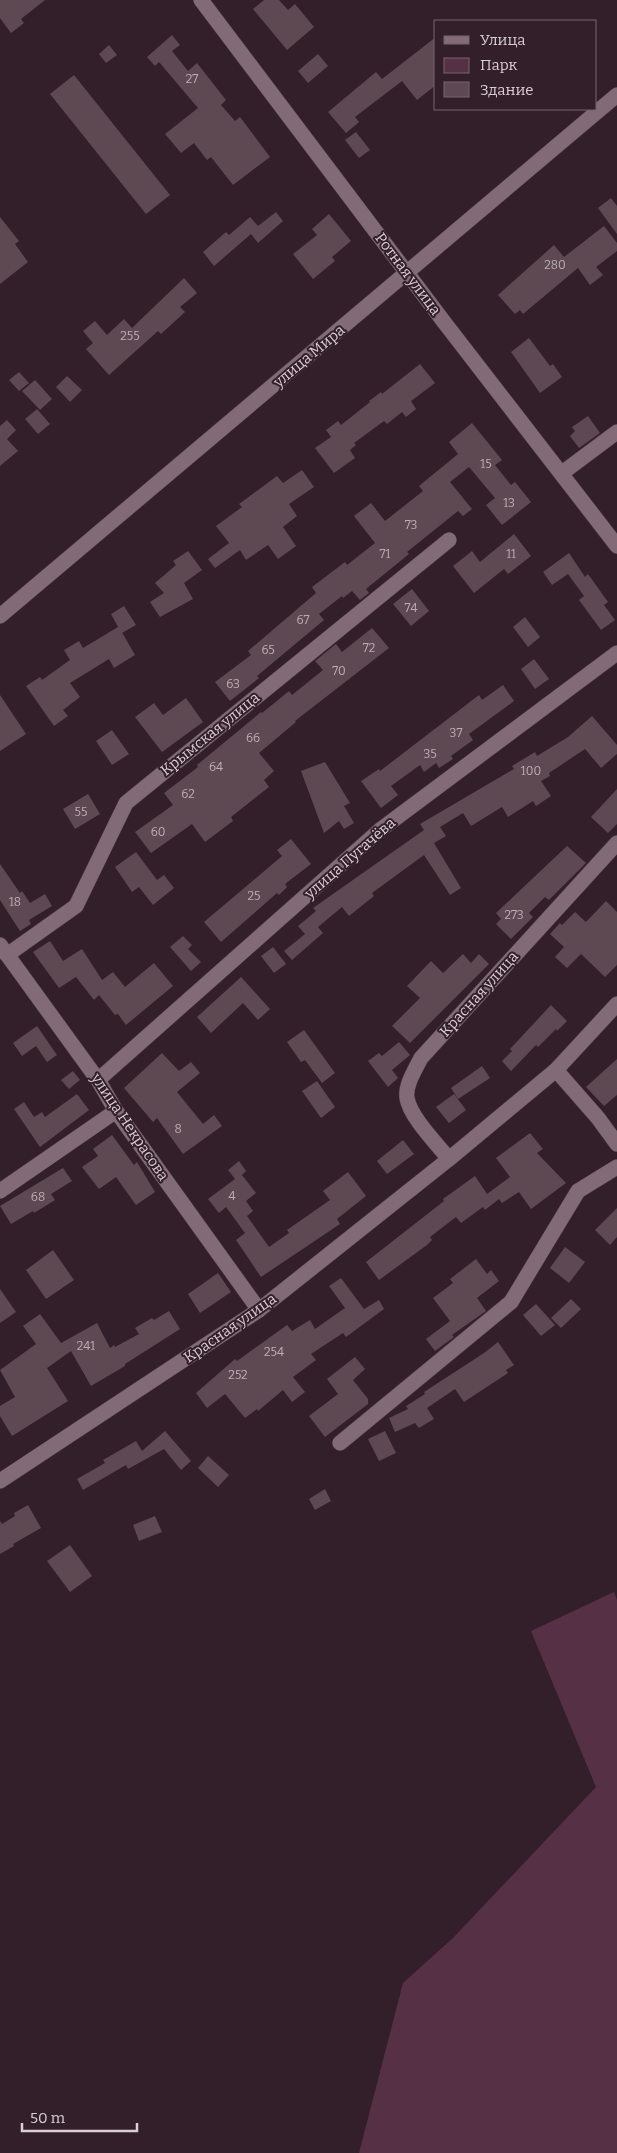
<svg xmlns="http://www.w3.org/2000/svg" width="617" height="2153" font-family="Bitter,serif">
	<rect width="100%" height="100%" fill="#321f29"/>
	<polygon fill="#563145" points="614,1592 617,1600 617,2153 359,2153 403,1983 453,1938 596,1787 531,1631"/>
	<g fill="#5e4953">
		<polygon points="0,0 45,0 21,19 24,23 11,33 0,18"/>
		<polygon points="264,0 279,0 288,10 295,4 314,27 287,50 253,9"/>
		<polygon points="172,35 180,45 172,51 188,71 197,63 226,100 221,105 235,121 240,117 270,157 233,185 211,157 207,160 194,143 181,153 165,134 198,108 159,62 155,66 147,57"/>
		<polygon points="436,37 436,85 417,100 402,81 355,117 359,122 346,133 328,112 376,72 382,79"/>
		<polygon points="109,45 117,55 106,63 99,54"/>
		<polygon points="318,54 328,66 308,83 298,71"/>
		<polygon points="74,75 170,195 146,214 50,94"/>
		<polygon points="356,132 370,150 359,158 345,140"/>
		<polygon points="611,198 617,206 617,234 598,208"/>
		<polygon points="276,212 283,221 258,243 251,234 214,266 203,252 226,232 229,235 250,217 258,226"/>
		<polygon points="329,214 351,241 332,257 335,261 313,279 293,254 317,235 312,229"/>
		<polygon points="0,217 19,241 15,244 28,262 0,284"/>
		<polygon points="604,226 617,243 617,251 596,267 603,275 590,285 578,268 523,314 520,310 515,314 498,295 554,245 564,257"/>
		<polygon points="184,278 197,293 180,307 185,312 161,334 158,331 109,375 86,349 93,343 83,331 95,321 107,335 124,319 132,328"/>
		<polygon points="529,338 550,366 553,364 562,377 540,393 511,352"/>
		<polygon points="420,364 435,383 411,401 416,409 406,417 402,412 387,424 384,421 354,443 356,445 350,450 355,458 334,473 315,448 331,437 326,430 338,421 341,425 370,402 369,401 381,392 382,394"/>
		<polygon points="19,372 29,383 19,391 9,380"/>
		<polygon points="67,376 82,390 70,402 56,387"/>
		<polygon points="35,380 52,399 40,410 22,391"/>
		<polygon points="37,409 50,424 38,434 25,419"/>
		<polygon points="588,416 600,433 579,448 570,436 575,431 572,427"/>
		<polygon points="7,420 16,430 7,439 18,451 0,466 0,426"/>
		<polygon points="472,423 502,460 495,465 511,485 515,482 531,502 502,525 486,505 495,498 469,467 450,482 472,509 463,516 458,511 407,552 409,554 366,589 369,593 360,600 352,591 343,598 342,596 319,614 324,620 257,676 259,678 230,701 215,682 251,655 248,651 316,593 312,587 345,562 347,565 375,543 354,516 371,503 385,521 423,491 419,486 458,454 449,442"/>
		<polygon points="302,470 314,487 289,504 297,516 283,527 296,546 278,559 268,545 246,560 240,550 215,568 208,559 229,543 216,526 242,507 239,504 277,476 283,483"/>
		<polygon points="514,534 531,556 508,574 504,569 474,593 453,566 472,551 480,562"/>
		<polygon points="188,551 202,570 184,583 193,599 160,617 150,602 164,593 155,583 176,565 173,561"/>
		<polygon points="569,553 585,577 588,574 608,602 604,605 615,620 601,630 579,600 584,596 568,574 552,585 543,572"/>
		<polygon points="412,589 429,611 411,626 393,604"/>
		<polygon points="124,606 136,625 122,633 119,627 135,655 114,668 109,659 70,683 80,697 63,710 68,716 54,726 26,686 40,677 42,680 70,660 64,650 79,641 83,648 118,627 111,614"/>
		<polygon points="525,617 540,637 528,647 513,627"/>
		<polygon points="372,628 389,648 295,721 296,722 259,753 274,771 264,780 269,787 231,817 233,821 205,842 192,824 151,853 135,832 173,805 164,793 198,767 197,765 261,712 262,713 289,691 292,695 323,670 315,661 336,644 342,652"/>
		<polygon points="534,659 549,679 535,689 521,669"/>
		<polygon points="503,685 514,701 469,734 473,740 451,756 453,759 439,768 436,763 424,772 420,765 391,786 398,795 381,808 361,781 379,769 380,771 479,695 482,700"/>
		<polygon points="0,695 26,734 0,751"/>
		<polygon points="186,698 203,722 162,752 135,717 154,703 163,715"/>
		<polygon points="592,716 617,745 617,754 601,768 585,749 549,773 550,776 541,781 551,796 536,806 533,801 508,817 502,807 471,826 463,813 440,827 446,836 434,843 461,888 450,895 424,855 372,893 374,896 349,916 342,907 318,927 323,933 292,960 284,951 305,934 298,926 316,911 313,908 424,830 420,824 514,769 512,766 535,752 537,756 568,737"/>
		<polygon points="112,730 129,754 112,765 96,741"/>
		<polygon points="325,762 350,803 344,806 354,823 344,829 339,821 324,833 301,771"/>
		<polygon points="617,789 617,824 608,833 591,817"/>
		<polygon points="88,794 100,814 75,829 63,809"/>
		<polygon points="291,839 311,864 285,884 287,887 279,895 277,893 221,942 204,922 282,856 277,850"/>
		<polygon points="567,846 586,863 549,900 545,897 529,913 533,917 511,939 496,924 501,919 496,913"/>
		<polygon points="136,852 157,880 164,875 174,888 153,905 139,887 132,892 115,867"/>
		<polygon points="0,864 20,893 22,891 30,903 45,894 52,906 29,920 31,924 20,931 0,900"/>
		<polygon points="606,901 617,912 617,965 605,977 581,954 567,968 555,957 564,947 550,934 560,923 562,925 575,912 586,922"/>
		<polygon points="183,936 192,945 188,949 201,962 191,971 170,947"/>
		<polygon points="50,941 63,961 82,949 102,980 113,972 125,987 154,963 173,986 126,1025 118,1014 115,1015 99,995 94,1000 76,977 59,988 33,952"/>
		<polygon points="273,947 286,964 274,973 261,956"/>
		<polygon points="463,954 471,963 479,954 489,964 410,1043 392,1026 420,998 407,986 431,961 443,973"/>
		<polygon points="241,977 270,1009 258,1020 243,1003 211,1033 197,1017"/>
		<polygon points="551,1005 567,1021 557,1031 556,1029 538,1047 536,1045 511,1071 502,1061 512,1051 510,1049"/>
		<polygon points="37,1026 57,1055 47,1062 36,1046 22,1056 13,1043"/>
		<polygon points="304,1030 335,1073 322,1083 305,1060 301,1062 287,1042"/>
		<polygon points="399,1042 410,1055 392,1070 398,1078 388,1087 368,1061 379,1053 382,1056"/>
		<polygon points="162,1053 179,1071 191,1062 200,1073 177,1092 203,1124 214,1115 222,1126 183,1154 157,1118 153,1122 124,1088"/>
		<polygon points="617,1059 617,1095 604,1106 586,1087"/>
		<polygon points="482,1066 490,1078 458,1099 451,1088"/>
		<polygon points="73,1071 80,1080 69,1089 61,1080"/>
		<polygon points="317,1081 335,1107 321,1118 302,1091"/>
		<polygon points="77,1094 89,1110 40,1147 14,1109 24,1102 34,1117 42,1112 45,1117"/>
		<polygon points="454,1094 466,1110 449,1123 436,1107"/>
		<polygon points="530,1133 543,1149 537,1153 566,1183 531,1209 519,1192 502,1203 499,1199 485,1210 483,1207 461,1223 456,1217 430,1237 432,1240 427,1245 379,1280 366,1262 444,1201 443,1199 475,1176 487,1194 510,1177 496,1158"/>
		<polygon points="112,1135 134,1165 137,1162 155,1192 136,1205 116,1177 99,1189 82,1167 98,1156 93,1149"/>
		<polygon points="403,1140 414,1154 387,1174 377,1161"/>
		<polygon points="239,1161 246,1171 242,1175 256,1193 246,1201 253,1211 247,1216 269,1247 289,1233 287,1230 330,1200 323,1191 348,1172 366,1196 337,1219 340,1224 261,1277 236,1240 245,1233 226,1207 219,1213 208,1199 235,1179 228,1170"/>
		<polygon points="63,1168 72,1181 51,1194 55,1200 34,1213 33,1211 11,1224 0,1206"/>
		<polygon points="617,1208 617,1237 610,1245 595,1230"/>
		<polygon points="565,1247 585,1262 569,1283 550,1268"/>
		<polygon points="53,1250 74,1280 46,1299 26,1270"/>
		<polygon points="476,1259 487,1274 491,1270 499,1281 477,1298 486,1311 452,1335 454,1337 435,1351 426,1339 450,1321 433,1298 453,1283 450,1279"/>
		<polygon points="218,1273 231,1292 200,1313 188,1294"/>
		<polygon points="341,1278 364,1309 379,1300 384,1309 346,1337 343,1333 311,1354 316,1360 293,1377 305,1392 292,1402 283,1390 258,1411 257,1409 245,1418 225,1394 207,1408 196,1393 235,1359 237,1361 287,1325 292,1331 310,1320 315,1329 345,1308 329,1286"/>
		<polygon points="0,1289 16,1312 0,1323"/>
		<polygon points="571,1299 581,1309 561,1328 551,1318"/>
		<polygon points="536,1304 555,1325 541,1336 523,1315"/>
		<polygon points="169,1311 180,1329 125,1364 125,1366 91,1386 71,1351 47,1368 68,1401 12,1436 0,1416 0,1406 15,1397 0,1370 36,1344 23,1326 40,1314 61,1343 97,1323 110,1348 114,1345 115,1347 139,1334 135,1328 152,1318 154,1320"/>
		<polygon points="498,1342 514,1365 506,1370 508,1373 464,1402 455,1389 427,1408 434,1419 419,1428 415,1423 395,1432 389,1418 408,1409 406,1406 425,1394 424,1392 484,1353"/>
		<polygon points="355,1357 365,1369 353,1380 368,1399 368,1404 325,1437 309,1416 338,1394 327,1379"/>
		<polygon points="165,1431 191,1461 181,1470 164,1449 128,1469 126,1465 83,1490 77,1479 105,1463 103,1460 136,1441 142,1451"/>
		<polygon points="385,1431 396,1453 379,1461 368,1439"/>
		<polygon points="208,1456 229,1475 218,1487 198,1468"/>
		<polygon points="325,1489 331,1501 315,1510 309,1499"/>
		<polygon points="28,1505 41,1528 13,1544 14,1546 0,1554 0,1521 2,1524 15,1516 14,1513"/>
		<polygon points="155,1516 162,1532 139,1541 133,1525"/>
		<polygon points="70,1545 92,1576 70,1592 47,1561"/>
	</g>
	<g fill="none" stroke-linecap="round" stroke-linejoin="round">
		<g stroke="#4b3b44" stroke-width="16">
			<g id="minor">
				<polyline points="201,0 444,322 617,546"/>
				<polyline points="562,473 617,432"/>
				<polyline points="0,616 617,95"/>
				<polyline points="0,945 98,1080 116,1111 259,1310"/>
				<polyline points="7,955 76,906 126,803 449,540"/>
				<polyline points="556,1070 598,1118 617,1144"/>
				<polyline points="98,1080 380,830 617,653"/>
				<path d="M449,1159C437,1144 410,1117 407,1098C405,1085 415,1070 421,1058L617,843"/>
				<polyline points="0,1191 116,1111"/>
				<polyline points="340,1443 511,1302 578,1191 617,1167"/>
				<polyline points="0,1481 259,1310 449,1159 556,1070 617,1004"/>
			</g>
		</g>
		<use href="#minor" stroke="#826b76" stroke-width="15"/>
	</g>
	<g text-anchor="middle" stroke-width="4" stroke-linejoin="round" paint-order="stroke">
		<g font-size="12" fill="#bcadb4">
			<text x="192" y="83">27</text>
			<text x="555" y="269">280</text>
			<text x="130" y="340">255</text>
			<text x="486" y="468">15</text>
			<text x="509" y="507">13</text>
			<text x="411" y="529">73</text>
			<text x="385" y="558">71</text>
			<text x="511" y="558">11</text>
			<text x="411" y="612">74</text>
			<text x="303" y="624">67</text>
			<text x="369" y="652">72</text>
			<text x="268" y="654">65</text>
			<text x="339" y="675">70</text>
			<text x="233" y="688">63</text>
			<text x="456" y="737">37</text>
			<text x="253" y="742">66</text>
			<text x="430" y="758">35</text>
			<text x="216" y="771">64</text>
			<text x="531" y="775">100</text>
			<text x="188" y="798">62</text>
			<text x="81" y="816">55</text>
			<text x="158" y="836">60</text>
			<text x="254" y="900">25</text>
			<text x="15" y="906">18</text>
			<text x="514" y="919">273</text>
			<text x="178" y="1133">8</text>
			<text x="232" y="1200">4</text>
			<text x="38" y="1201">68</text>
			<text x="86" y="1350">241</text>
			<text x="274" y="1356">254</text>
			<text x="238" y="1379">252</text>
		</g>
		<g font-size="15" fill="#dbced4" stroke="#321f29">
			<text transform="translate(408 274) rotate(53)" y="5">Ротная улица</text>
			<text transform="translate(309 356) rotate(-40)" y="5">улица Мира</text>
			<text transform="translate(210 734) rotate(-39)" y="5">Крымская улица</text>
			<text transform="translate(350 858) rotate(-41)" y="5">улица Пугачёва</text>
			<text transform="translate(479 994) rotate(-48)" y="5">Красная улица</text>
			<text transform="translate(130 1127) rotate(56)" y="5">улица Некрасова</text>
			<text transform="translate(230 1328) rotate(-35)" y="5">Красная улица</text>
		</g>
	</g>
	<rect x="434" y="20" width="162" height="90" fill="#321f29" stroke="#76656d"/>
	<rect x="444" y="36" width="25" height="8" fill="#826b76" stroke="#76656d"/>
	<text x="480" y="45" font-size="15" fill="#dbced4">Улица</text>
	<rect x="444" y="58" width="25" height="15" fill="#563145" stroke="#76656d"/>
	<text x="480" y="70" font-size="15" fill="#dbced4">Парк</text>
	<rect x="444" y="82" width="25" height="15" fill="#5e4953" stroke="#76656d"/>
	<text x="480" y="95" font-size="15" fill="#dbced4">Здание</text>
	<path d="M22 2123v8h115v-8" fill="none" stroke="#dbced4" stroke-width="2.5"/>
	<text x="30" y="2123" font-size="15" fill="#dbced4" stroke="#321f29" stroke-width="4" paint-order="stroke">50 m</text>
</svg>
